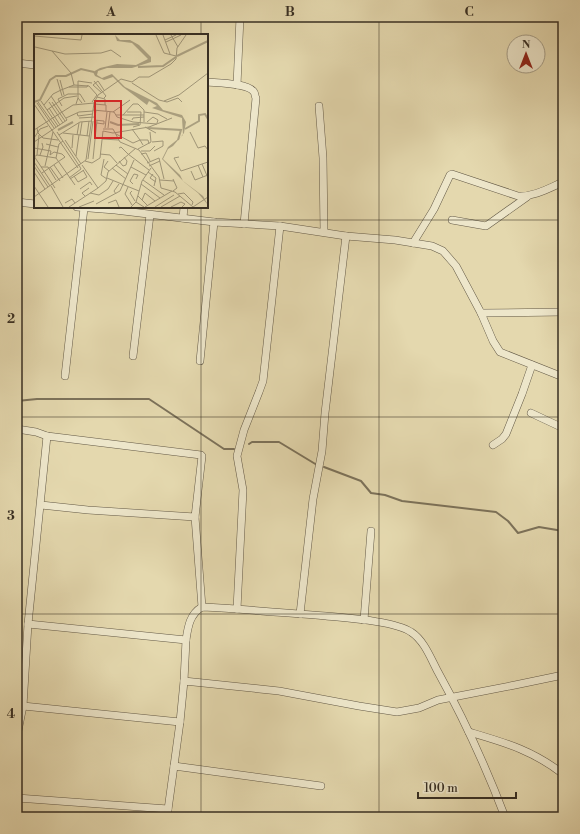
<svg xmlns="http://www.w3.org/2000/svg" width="580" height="834" font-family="'Libre Bodoni',serif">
	<rect width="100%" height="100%" fill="#e4d8ae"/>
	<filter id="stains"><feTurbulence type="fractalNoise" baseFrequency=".005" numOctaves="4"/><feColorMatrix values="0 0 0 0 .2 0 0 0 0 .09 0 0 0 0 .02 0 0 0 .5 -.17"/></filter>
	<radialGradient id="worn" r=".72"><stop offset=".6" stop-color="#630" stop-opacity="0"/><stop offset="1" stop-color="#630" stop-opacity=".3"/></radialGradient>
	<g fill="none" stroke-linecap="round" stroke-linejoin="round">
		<g stroke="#7c725a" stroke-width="2">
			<polyline points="17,401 37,399 149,399 224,449 234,449"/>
			<polyline points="249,444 252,442 279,442 317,465"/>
			<polyline points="324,467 361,481 371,493 385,495 402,501 496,512 508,521 518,533 539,527 563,531"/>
		</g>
		<g stroke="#635946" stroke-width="8">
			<g id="minor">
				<polyline points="17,63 35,65"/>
				<path d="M207,82C217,83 248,83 254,92C255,93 255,97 256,98L244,224"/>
				<polyline points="237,85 240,17"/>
				<polyline points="319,106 323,158 324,232"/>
				<polyline points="17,202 35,204"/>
				<polyline points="77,207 115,210 214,222 280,226 346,236 395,240 432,246 443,251 456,266 481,313 493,341 500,352 563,377"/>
				<polyline points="183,218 184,207"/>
				<polyline points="452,220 486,226 527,197"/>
				<path d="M413,243L434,209L450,175L452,174L518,196C534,197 549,188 563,182"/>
				<polyline points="481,313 563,312"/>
				<polyline points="133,356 150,215"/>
				<polyline points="200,361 214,222"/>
				<polyline points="65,376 84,208"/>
				<polyline points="531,413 563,428"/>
				<polyline points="17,429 36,432 47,436 201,455 202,456 195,517 88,510 41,505"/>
				<polyline points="493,445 502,439 506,434 522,394 532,365"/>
				<polyline points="195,517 202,607"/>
				<polyline points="237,609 243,490 237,456 244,430 259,392 263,381 280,226"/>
				<polyline points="300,614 313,499 322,451 325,413 346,236"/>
				<polyline points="364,620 371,531"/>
				<polyline points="28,624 186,640 184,681"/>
				<path d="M186,640C188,626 190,614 202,607C243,609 285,613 326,616C346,618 395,621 411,632C424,640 431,659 438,672C464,719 486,767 505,817"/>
				<polyline points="23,706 180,722"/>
				<path d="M469,732C506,743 532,750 563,774"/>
				<polyline points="17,736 23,706 28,624 47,436"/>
				<polyline points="174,766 321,786"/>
				<polyline points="17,798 168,809"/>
				<polyline points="167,817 180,722 184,681 279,691 359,706 397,712 419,708 438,700 515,685 563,675"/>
			</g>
		</g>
		<use href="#minor" stroke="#ede6ca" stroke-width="7"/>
	</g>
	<path fill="none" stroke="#382f23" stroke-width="1" stroke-opacity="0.55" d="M201,17V35M379,17V817M201,207V817M17,220H563M17,417H563M17,614H563"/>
	<g transform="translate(34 34)">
		<rect width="174" height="174" fill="#e4d8ae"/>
		<path d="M81,1L86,6H96L105,11L117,23V28L98,34H73L64,37L63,41L68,44L78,40L91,53L123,69L129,76L148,81L152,88L150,99L139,112L134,115L129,125L146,141L149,147L169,162L174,171L164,159L150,148L128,125L134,113L149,101L148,84L118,74L123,72L115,67L113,71L89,53L79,43L70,46L61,42L59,38L66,34L83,30L102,31L114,25L98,9L83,7Z" fill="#aa9f7f"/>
		<path fill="none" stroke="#aa9f7f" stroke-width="2" d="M143,22L174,7M104,33L129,32L142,23M0,68L6,66L16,46L22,42H32L47,35L60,38M76,88L84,91L105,90M114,94L147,96L144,106M151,95L165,87V81L171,80L174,85M24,96L39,88"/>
		<path fill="none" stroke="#9f9476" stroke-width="1" d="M122,1L130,19L142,22M129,1L136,20M137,1L144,13M0,2L47,6L48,1M131,6L142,1M132,8L147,1M1,13L31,20L67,19L77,16L87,23M18,17L37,39L40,51M0,37V8M23,45L28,62M26,46L30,61M60,47L72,62L70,64M98,49L125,66L133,68L144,64L148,68M35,53H53L54,51M27,56L40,51L55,52L63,61L58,68M68,59L59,51L64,47L70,56M63,63L71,65V71M44,64V47L58,49M7,67L24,92M130,67L145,61L174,39M4,68L22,93M15,68L29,89M18,68L31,87M3,69L20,94M60,69L64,61L87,45L98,48L105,43H115L137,30L142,25L143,14L152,1M0,70L44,134M42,70L44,64L48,69M60,70L72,71V77M10,71L19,60L27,56M28,72L24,65L34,60H46L51,68M15,74L26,91M13,76L30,64L43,62M59,76L80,78L83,83L99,88L123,90M79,78L96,66M93,78H107M110,78L124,80L133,85M43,79L44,82L59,80M82,81H89L99,70H104L110,76V88M89,81H110M32,84L45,78L59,77M45,84L61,83L62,76M60,86L70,87V90L63,89M98,86L99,84L110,83M113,88L119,83L124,86L123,89M99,93L106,91L107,78M111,93L122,99M3,94L4,99L9,104L24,106M71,94L73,78M74,94L76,78M69,95H79L86,108L105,116L125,143L127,154L141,158L159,173M98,95L106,106H114L115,110M0,96L39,71L60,69L52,126L0,163M23,98L46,133M156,98L164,114L171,112L174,116M29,99L55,102M82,100L99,109L106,106L109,111M25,101L46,88L58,87M43,101L45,89M46,101L48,88M53,102L55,87M0,104L6,95L14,92M68,105L85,106M31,106L47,130M29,107L25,110L22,124L41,151M0,108L33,86L17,62M118,108L129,107V112L120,117M12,110L24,113M0,114L17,117L16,121L20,118L28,120L31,123M38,114L39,101M85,114L87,113L94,120M104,115L117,108L116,98M107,117H116L121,112M66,120L76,121L83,129M94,120L115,136M107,120L112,119L116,127M3,121L22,124M6,121L9,113L8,109M0,122L21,154M42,122L45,101M0,123L3,121L5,101M145,123L140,124L147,137L174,128M54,125L59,87M59,125L63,86M70,125L67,141L73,145M51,127L58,129L66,124L69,97L79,99L115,93L138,84M74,127L70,133L75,137M85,127L89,132L92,131L93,127L90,123M0,128L16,152M113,129L125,124L130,145M168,130L174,144M20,131L29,144M82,131L94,140M164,131L169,143M0,132L14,153M11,132L19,98M115,132L126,127M7,133H14L22,146M16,133L26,147M97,133L112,141M78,134L92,145M157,137L161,146L174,141M0,138L11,155M114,138L122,144L120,152M8,139L31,123M119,140L116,144L122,148M40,142L44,148L53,143L49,136M35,144L47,135L46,133M73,144L105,157M36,145L50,136M109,146L130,161M126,146L140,147M99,150L96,147L100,140L104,141L102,145M107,150L126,164M0,152L14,173M17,152L29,173M94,153L91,160L98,171M64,154L72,147L74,138L102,114M46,155L56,148L58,151M98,157L96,159L101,167M139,157L143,154L139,145M56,159L65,161L74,155L79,147M82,160L80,157L85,150M144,160L150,159L159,168L158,171M51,162L48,159L55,154M104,162L114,172M108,166L111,159L121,167M102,168L108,147L117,134M31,169L38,165L41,169M74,169L82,166L85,173M62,170L86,157L100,126M35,173L64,154L48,131M45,173L60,167M97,173L102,168L110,173M111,173L138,157M121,173L140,161M127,173L146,162M137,173L147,168L151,170L148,173M159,173L174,163"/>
		<path fill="#d62828" fill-opacity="0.15" stroke="#d62828" stroke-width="2" d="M61,67H87V104H61Z"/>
		<rect width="174" height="174" fill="none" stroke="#382f23" stroke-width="2"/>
	</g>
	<rect width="580" height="834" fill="none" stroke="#e4d8ae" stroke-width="44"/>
	<g transform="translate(526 54)"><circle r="19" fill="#ede6ca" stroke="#a59d87"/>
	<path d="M0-3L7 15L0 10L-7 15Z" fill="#8f2418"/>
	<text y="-6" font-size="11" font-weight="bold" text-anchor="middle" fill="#382f23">N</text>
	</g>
	<path d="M418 792v6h98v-6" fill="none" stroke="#382f23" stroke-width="2"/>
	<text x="424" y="792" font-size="12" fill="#382f23" stroke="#ede6ca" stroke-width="3" paint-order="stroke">100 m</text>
	<rect x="22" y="22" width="536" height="790" fill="none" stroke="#382f23" stroke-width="1.5"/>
	<g font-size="13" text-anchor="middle" font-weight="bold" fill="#382f23">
		<text x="111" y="16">A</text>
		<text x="290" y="16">B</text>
		<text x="469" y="16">C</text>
		<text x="11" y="125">1</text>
		<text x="11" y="323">2</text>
		<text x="11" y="520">3</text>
		<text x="11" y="718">4</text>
	</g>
	<rect width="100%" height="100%" filter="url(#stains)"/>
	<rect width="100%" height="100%" fill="url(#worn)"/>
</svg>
